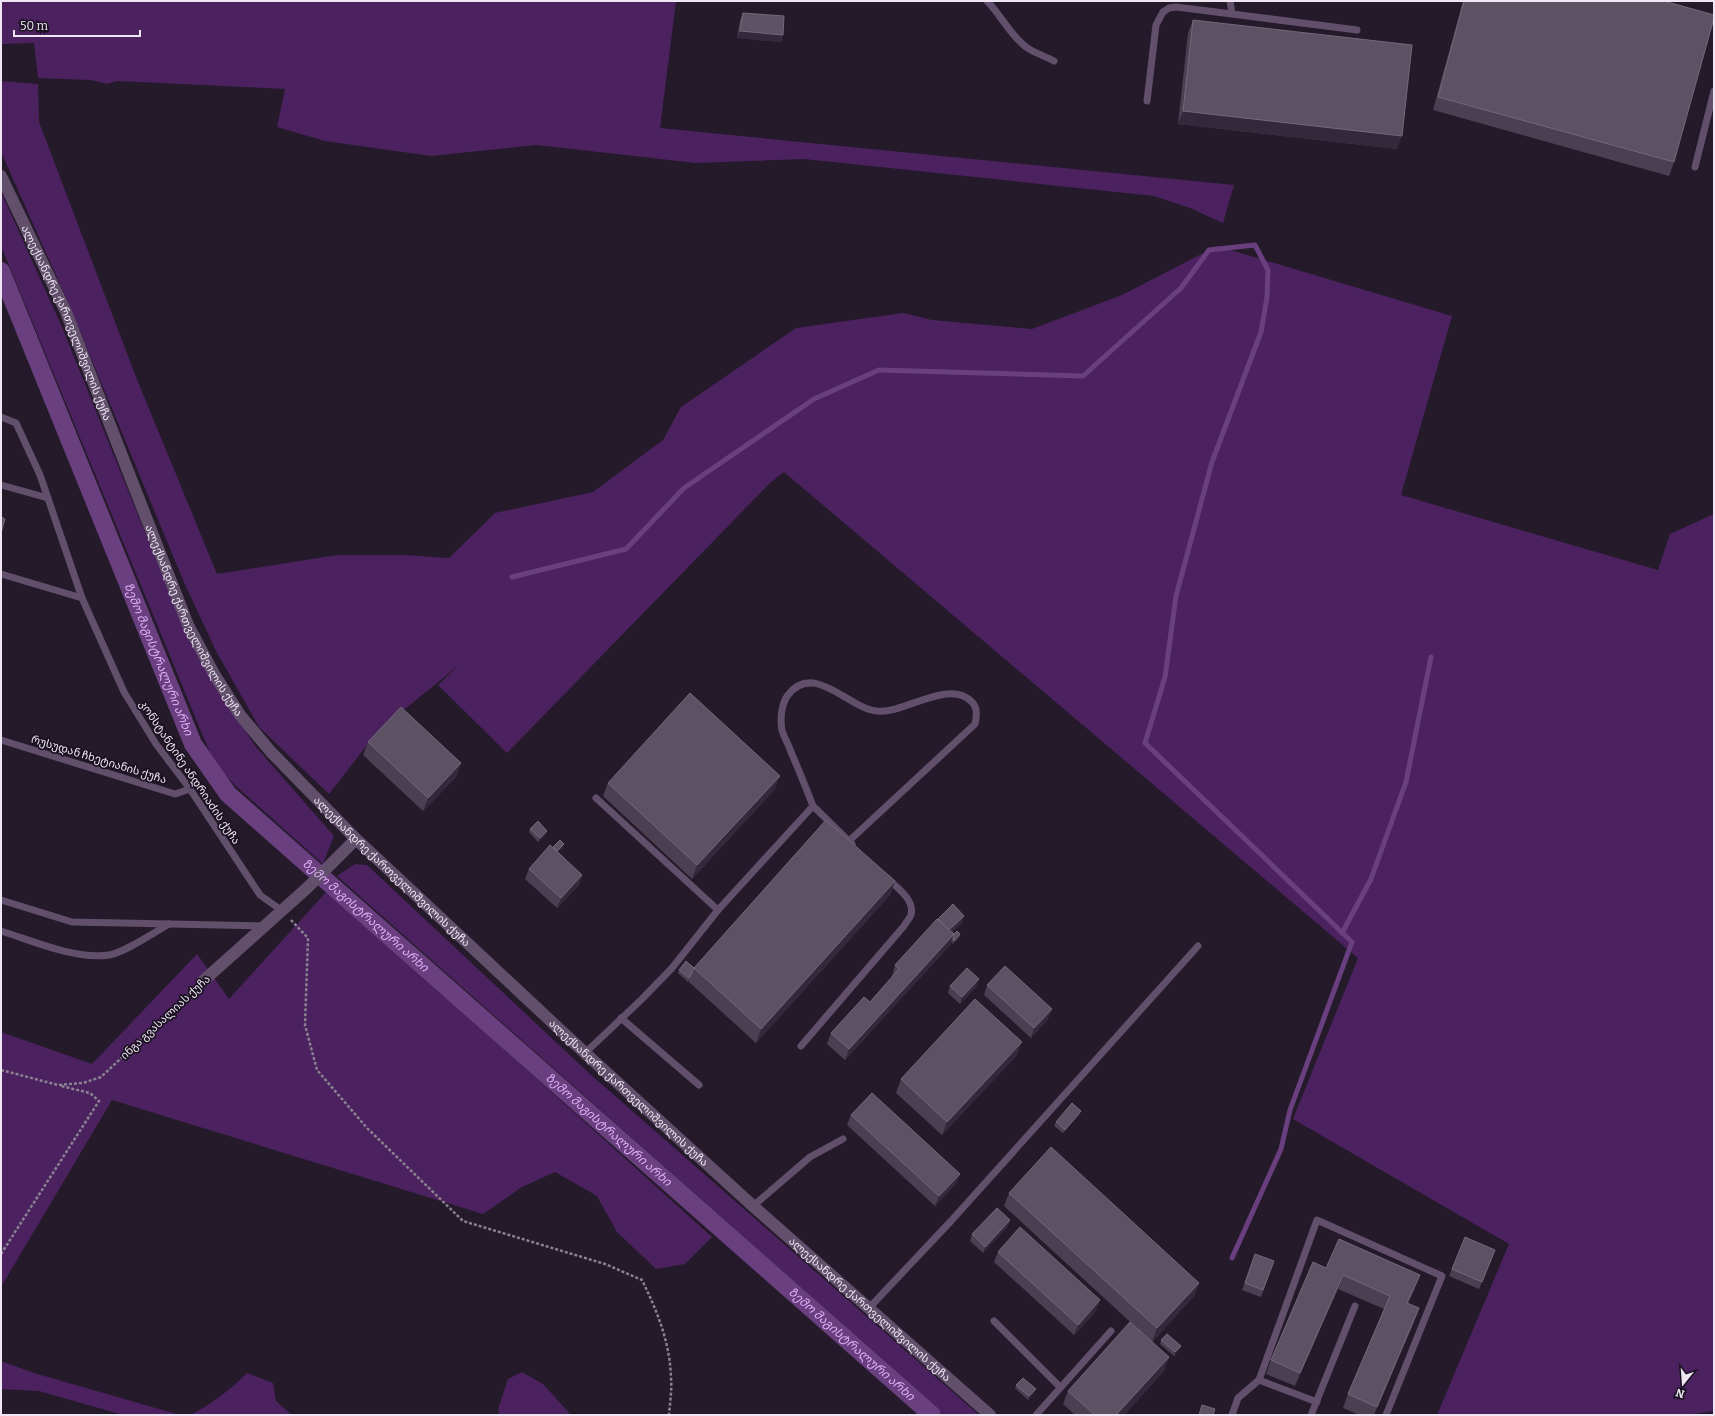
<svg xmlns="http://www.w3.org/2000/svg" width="1715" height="1416" font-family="Bitter,'Noto Sans Georgian',serif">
	<rect width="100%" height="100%" fill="#241a2a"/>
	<g fill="#4b225f">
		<polygon points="1,1 676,1 660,128 1234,185 1223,223 1190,208 1154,196 804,159 696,163 536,145 431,156 325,141 277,127 285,89 117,81 107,84 91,80 38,78 34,43 1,44"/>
		<polygon points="1,81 38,84 39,122 136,377 217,574 337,555 404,555 449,558 495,513 593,492 663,440 681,407 796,328 903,313 932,320 1032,329 1122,295 1217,246 1452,316 1401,495 1658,570 1670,534 1714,514 1714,1411 1688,1415 1437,1415 1509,1244 1293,1119 1358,958 784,472 770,483 507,753 438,685 459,665 378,731 329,794 259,727 216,651 183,580 67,300 1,152"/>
		<polygon points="1,192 62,327 165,582 215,686 256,747 334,836 323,864 238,788 219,769 210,753 1,246"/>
		<polygon points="355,864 367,865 590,1074 979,1415 944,1415 337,876"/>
		<polygon points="328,890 712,1237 685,1264 656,1269 617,1232 597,1196 555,1172 522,1187 483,1214 112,1100 1,1287 1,1032 92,1064 197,954 229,999"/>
		<polygon points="1,1361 34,1373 180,1415 123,1415 39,1391 1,1389"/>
		<polygon points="522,1372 543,1384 571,1415 499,1415 498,1409 508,1379"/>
		<path d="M247,1373L273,1383L276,1401L292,1415H190C212,1404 230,1390 247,1373Z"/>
	</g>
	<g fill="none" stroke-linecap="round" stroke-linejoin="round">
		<g stroke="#693f7f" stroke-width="5">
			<polyline points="512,577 626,549 684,488 814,399 879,370 1083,376 1181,288 1209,250 1255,245 1268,270 1267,297 1261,332 1212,462 1176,596 1165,677 1145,743 1352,942 1290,1110 1281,1149 1232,1258"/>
			<polyline points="1342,933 1371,879 1406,782 1431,657"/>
		</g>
		<path stroke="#693f7f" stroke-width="18" id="s1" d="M1,271L193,744L228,794L932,1415"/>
		<g stroke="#8a8290" stroke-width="2.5" stroke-dasharray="3 2" stroke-linecap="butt">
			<path d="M291,920L308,938L305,1025L317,1070L367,1128L463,1221L605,1264L642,1280C657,1311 670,1342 671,1378C672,1390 670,1403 669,1415"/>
			<polyline points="1,1070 58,1085 83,1083 101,1077 192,992"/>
			<polyline points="1,1254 99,1101 90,1093 61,1086"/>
		</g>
		<g stroke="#614f6b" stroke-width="7">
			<path d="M987,1C1001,15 1010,35 1026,47C1034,53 1045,56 1054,61"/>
			<polyline points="1232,14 1357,30"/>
			<polyline points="1147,101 1156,25 1163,12 1169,8 1176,7 1232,14 1230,1"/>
			<polyline points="1695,167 1714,91"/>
			<polyline points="1,417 16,423 40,475 82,598 124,692 156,744 190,789 260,895 281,910"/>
			<polyline points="1,485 48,498"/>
			<polyline points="1,574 82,598"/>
			<polyline points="1,740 175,794 190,789"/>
			<polyline points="596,798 718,910"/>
			<path d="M813,806C806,788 799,770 791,752C789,745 784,738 782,730C780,720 781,704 788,695C814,661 849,709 877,711C905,714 949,678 972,702C978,708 977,716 975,724L849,841"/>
			<polyline points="1,900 72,922 264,926"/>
			<path d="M1,931C33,941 76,960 109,955C124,953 155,932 169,924"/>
			<polyline points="621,1018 699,1085"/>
			<path d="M801,1046L904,926C906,922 910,918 911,915C915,899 896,887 887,878"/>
			<polyline points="585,1053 642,999 672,968 718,910 813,806 852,844"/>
			<polyline points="753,1206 810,1157 843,1139"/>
			<polyline points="869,1308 951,1221 1198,946"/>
			<polyline points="994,1321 1060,1387"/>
			<polyline points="1259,1380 1317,1402"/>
			<polyline points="1036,1415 1111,1331"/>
			<polyline points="1232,1415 1238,1398 1259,1380 1317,1220 1442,1276 1386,1415"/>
			<polyline points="1311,1415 1355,1306"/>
		</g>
		<g stroke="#614f6b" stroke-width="12">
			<path id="s2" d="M1,176L66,312L188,625L214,674L240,715L271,752L356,839L585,1053L753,1206L990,1415"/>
			<polyline points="202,982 307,888 356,839"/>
		</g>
	</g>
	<g fill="#4a4051">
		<polygon points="1463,1 1664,1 1674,162 1669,176 1433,110"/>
		<polygon points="743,13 783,35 781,42 737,38 740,20"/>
		<polygon points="1193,20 1397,149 1178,124 1188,33"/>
		<polygon points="368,742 461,763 456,777 423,811 363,755"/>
		<polygon points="608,783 775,789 692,879 603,796"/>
		<polygon points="530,829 546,834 538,842 529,832"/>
		<polygon points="563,848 558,852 582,875 579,885 557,908 525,879 529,869"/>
		<polygon points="895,881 890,895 756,1043 689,982 689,980 688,982 678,973 679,970 694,968"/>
		<polygon points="938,919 962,923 952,932 954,934 960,934 959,938 953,944 951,942 950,945 845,1060 827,1044 831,1033 870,1002 893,976 892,976 895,965"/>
		<polygon points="987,985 1048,1019 1031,1038 984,995"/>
		<polygon points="950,986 977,986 960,1004 948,993"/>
		<polygon points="1017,1055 942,1135 896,1093 901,1079"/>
		<polygon points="1080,1114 1063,1133 1054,1126 1056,1122"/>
		<polygon points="851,1115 956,1184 935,1206 847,1125"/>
		<polygon points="1009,1193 1199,1283 1194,1296 1152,1342 1004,1206"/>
		<polygon points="1010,1220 1007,1227 983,1253 970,1241 972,1234"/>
		<polygon points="1495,1250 1479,1289 1449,1276 1452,1269"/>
		<polygon points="998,1252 1096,1311 1074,1335 994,1262"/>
		<polygon points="1255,1254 1274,1261 1261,1297 1242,1290"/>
		<polygon points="1326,1268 1415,1288 1408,1304 1419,1308 1414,1322 1374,1415 1359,1415 1343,1408 1348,1394 1384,1309 1338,1289 1295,1386 1266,1374 1271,1360"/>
		<polygon points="1161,1340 1179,1350 1174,1356 1160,1344"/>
		<polygon points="1169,1357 1164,1371 1124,1415 1075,1415 1063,1404 1068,1391"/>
		<polygon points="1016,1385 1034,1393 1028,1400 1015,1388"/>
	</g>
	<g fill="#34293a">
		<polygon points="740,31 783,35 781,42 737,38"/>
		<polygon points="1183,111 1402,136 1397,149 1178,124"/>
		<polygon points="461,763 456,777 423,811 428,798"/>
		<polygon points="780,776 775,789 692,879 697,865"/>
		<polygon points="547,831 546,834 538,842 540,838"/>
		<polygon points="564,844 563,848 552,858 554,855"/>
		<polygon points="582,875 579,885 557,908 561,898"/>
		<polygon points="895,881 890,895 756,1043 761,1029"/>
		<polygon points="964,916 962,923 947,937 949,930"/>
		<polygon points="954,934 950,945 845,1060 849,1049"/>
		<polygon points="960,934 959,938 953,944 954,941"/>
		<polygon points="979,979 977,986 960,1004 962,997"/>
		<polygon points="1052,1009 1048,1019 1031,1038 1034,1028"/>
		<polygon points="1022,1042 1017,1055 942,1135 947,1122"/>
		<polygon points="1081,1111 1080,1114 1063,1133 1065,1130"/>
		<polygon points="960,1174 956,1184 935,1206 939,1196"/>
		<polygon points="1010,1220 1007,1227 983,1253 985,1247"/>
		<polygon points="1343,1275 1338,1289 1295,1386 1300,1373"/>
		<polygon points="1420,1275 1415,1288 1402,1317 1407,1303"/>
		<polygon points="1199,1283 1194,1296 1152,1342 1157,1328"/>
		<polygon points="1100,1300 1096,1311 1074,1335 1078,1325"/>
		<polygon points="1419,1308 1414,1322 1374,1415 1377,1407"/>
		<polygon points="1181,1346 1179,1350 1174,1356 1175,1352"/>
		<polygon points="1169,1357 1164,1371 1124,1415 1116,1415"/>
		<polygon points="1036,1389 1034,1393 1028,1400 1029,1396"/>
	</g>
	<g fill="#5c5263" stroke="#736979">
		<polygon points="1464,1 1664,1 1714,15 1714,18 1674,162 1438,97"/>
		<polygon points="743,13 784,16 783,35 740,31"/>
		<polygon points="1193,20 1412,45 1402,136 1183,111"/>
		<polygon points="1,517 5,519 1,533"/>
		<polygon points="690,693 780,776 697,865 608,783"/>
		<polygon points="401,707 461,763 428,798 368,742"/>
		<polygon points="826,820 895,881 761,1029 694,968"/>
		<polygon points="538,821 547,831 540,838 530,829"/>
		<polygon points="560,840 564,844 557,851 553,847"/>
		<polygon points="550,845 582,875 561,898 529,869"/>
		<polygon points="953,904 964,916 949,930 938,919"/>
		<polygon points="937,919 954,934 849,1049 831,1033 864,997 870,1002 899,969 895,965"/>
		<polygon points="957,931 960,934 954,941 953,939 954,934"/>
		<polygon points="686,961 694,968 690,977 689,978 679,970"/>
		<polygon points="1005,966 1052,1009 1034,1028 987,985"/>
		<polygon points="967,968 979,979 962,997 950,986"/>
		<polygon points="975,999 1022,1042 947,1122 901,1079"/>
		<polygon points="872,1093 960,1174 939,1196 851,1115"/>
		<polygon points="1072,1103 1081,1111 1065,1130 1056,1122"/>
		<polygon points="1051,1147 1199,1283 1157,1328 1009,1193"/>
		<polygon points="997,1208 1010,1220 985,1247 972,1234"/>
		<polygon points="1020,1227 1100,1300 1078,1325 998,1252"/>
		<polygon points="1465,1237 1495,1250 1482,1282 1452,1269"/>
		<polygon points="1339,1239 1420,1275 1407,1303 1419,1308 1377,1407 1348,1394 1390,1296 1343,1275 1300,1373 1271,1360 1313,1262 1326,1268"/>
		<polygon points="1255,1254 1274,1261 1263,1290 1245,1283"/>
		<polygon points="1130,1322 1169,1357 1116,1415 1095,1415 1068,1391"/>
		<polygon points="1167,1334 1181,1346 1175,1352 1161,1340"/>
		<polygon points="1023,1378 1036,1389 1029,1396 1016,1385"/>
		<polygon points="1202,1405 1215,1409 1213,1415 1199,1415"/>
	</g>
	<g text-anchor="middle" stroke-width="3.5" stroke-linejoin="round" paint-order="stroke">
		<g font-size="11" fill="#eee7f3" stroke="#1b1121">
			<text dy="4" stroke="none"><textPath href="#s2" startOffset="161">ალექსანდრე ქართველიშვილის ქუჩა</textPath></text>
			<text dy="4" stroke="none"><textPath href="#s2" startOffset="485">ალექსანდრე ქართველიშვილის ქუჩა</textPath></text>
			<text transform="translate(99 759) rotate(17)" y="4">რუსუდან ჩხეტიანის ქუჩა</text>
			<text transform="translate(190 772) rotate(56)" y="4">კონსტანტინე ანდრიაძის ქუჩა</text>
			<text dy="4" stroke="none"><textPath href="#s2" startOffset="809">ალექსანდრე ქართველიშვილის ქუჩა</textPath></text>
			<text transform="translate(165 1017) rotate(-43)" y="4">ინგა გვასალიას ქუჩა</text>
			<text dy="4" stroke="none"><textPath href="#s2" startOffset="1133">ალექსანდრე ქართველიშვილის ქუჩა</textPath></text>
			<text dy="4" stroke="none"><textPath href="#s2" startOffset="1457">ალექსანდრე ქართველიშვილის ქუჩა</textPath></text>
		</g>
		<g font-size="12" font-style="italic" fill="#e0b1fb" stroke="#1b1121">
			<text dy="4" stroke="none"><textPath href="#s1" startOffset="419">ზემო მაგისტრალური არხი</textPath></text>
			<text dy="4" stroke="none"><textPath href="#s1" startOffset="755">ზემო მაგისტრალური არხი</textPath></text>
			<text dy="4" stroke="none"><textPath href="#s1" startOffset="1079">ზემო მაგისტრალური არხი</textPath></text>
			<text dy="4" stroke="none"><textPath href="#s1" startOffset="1403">ზემო მაგისტრალური არხი</textPath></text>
		</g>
	</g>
	<rect width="1715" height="1416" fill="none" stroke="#eee7f3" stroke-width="4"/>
	<g transform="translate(1683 1384) rotate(197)" stroke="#1b1121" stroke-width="3" paint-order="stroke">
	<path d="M0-3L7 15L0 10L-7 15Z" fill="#eee7f3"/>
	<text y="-6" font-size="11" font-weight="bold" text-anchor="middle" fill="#eee7f3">N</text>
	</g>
	<path d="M14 30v6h126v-6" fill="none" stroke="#eee7f3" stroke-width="2"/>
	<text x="20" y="30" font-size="12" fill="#eee7f3" stroke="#1b1121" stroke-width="3" paint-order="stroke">50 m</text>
</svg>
